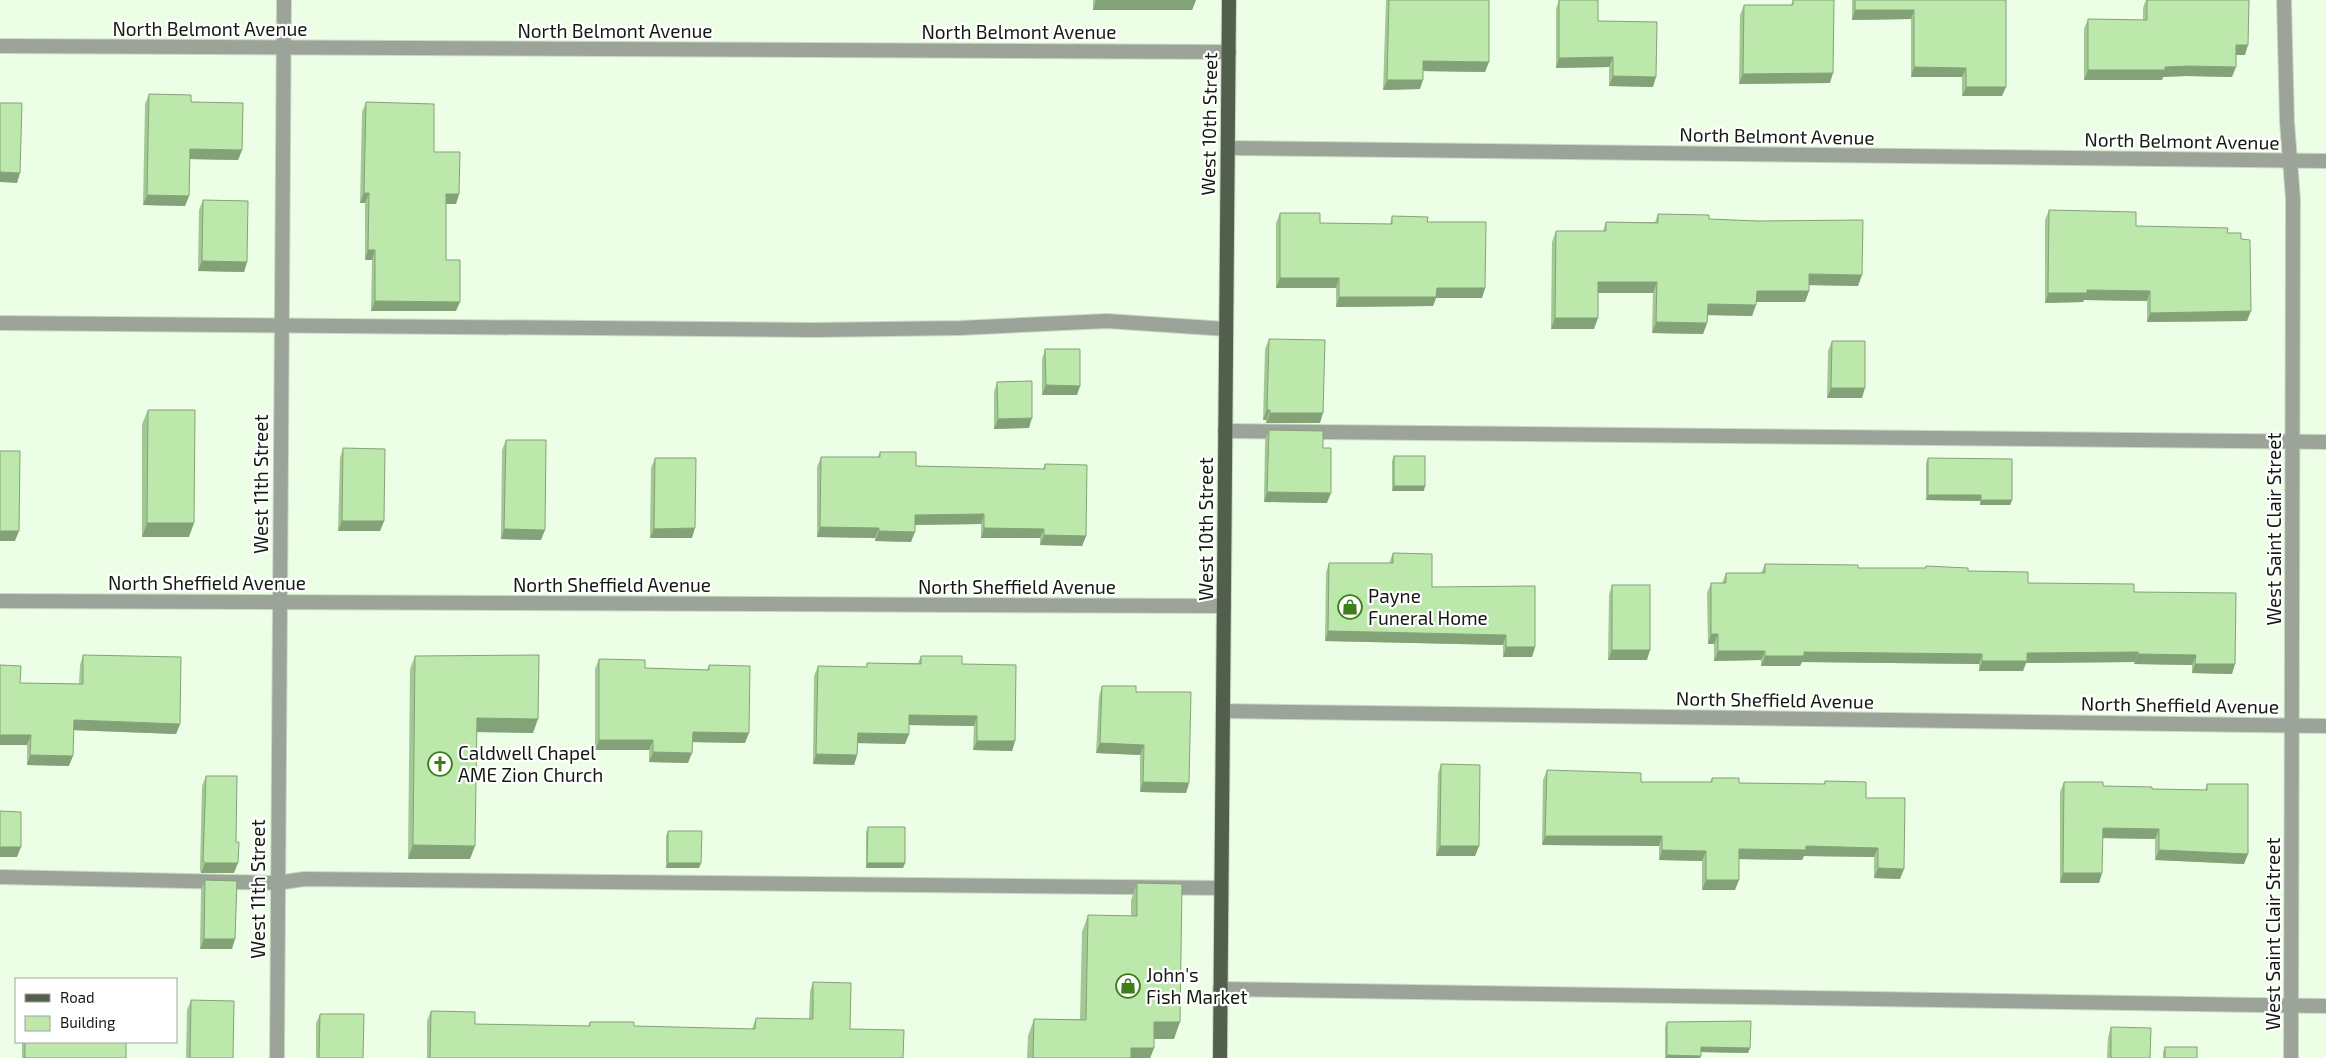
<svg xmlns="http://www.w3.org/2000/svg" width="2326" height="1058" font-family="'Exo 2',sans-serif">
	<rect width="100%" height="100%" fill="#ecfee5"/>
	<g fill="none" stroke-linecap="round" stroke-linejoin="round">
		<g stroke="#c9dac3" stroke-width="16">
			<g id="service">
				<polyline points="0,323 813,330 960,328 1107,321 1226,329"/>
				<polyline points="1225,431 2326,442"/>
				<polyline points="0,877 277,883 304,879 1221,888"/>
				<polyline points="1220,989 2326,1006"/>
			</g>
		</g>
		<g stroke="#c9dac3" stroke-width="16">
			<g id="minor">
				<polyline points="2284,0 2287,122 2293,199 2291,1058"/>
				<polyline points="0,46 1229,52"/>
				<polyline points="1228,148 2326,161"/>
				<polyline points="0,601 1224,606"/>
				<polyline points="1223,711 2326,726"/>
				<polyline points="277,1058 284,0"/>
			</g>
		</g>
		<g stroke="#c9dac3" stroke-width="16">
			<polyline id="primary" points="1220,1058 1229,0"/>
		</g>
		<use href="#service" stroke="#9ca399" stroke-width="14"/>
		<use href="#minor" stroke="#9ca399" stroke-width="14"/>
		<use href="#primary" stroke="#525f4d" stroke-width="14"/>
	</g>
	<g fill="#a2c894">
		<polygon points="1093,0 1196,0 1192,10 1093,10"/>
		<polygon points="1386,0 1489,0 1485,72 1423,71 1420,89 1383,90"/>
		<polygon points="1559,0 1598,0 1598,21 1653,87 1609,86 1609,67 1556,68 1556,9"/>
		<polygon points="1793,0 1830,83 1739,84 1740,15 1744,5 1791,5"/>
		<polygon points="1852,0 2006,0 2002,96 1962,96 1962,77 1911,77 1911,19 1852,20"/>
		<polygon points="2146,0 2249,0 2245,55 2236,55 2232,77 2186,76 2163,77 2162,80 2084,80 2084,29 2088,19 2143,20 2143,8"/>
		<polygon points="149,94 191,102 242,150 238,160 190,159 189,196 185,206 143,205 145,104"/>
		<polygon points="366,102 434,152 459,194 456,204 446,204 446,260 456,311 371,311 372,260 365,260 365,203 360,203 362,112"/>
		<polygon points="203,200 247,262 244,272 198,271 199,210"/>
		<polygon points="2049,210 2136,226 2227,233 2241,239 2247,321 2147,322 2147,301 2084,300 2083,302 2045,303 2045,220"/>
		<polygon points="1280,213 1320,223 1390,224 1392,216 1427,222 1485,288 1482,298 1436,298 1433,306 1336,307 1336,288 1276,288 1276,223"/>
		<polygon points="1658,214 1709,219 1858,286 1809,285 1809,291 1805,302 1756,302 1752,316 1708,315 1707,323 1703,334 1652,333 1653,293 1598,293 1594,329 1551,329 1552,242 1556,231 1603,231 1606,222 1655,222"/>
		<polygon points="1269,339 1320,423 1266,423 1266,420 1263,420 1265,349"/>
		<polygon points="1832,341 1862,398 1827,398 1828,351"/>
		<polygon points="1045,349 1080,386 1077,395 1042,395 1042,359"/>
		<polygon points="997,382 1029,428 994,429 994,392"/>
		<polygon points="148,410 189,537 142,537 142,424"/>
		<polygon points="1269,430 1323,448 1327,503 1264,502 1265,440"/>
		<polygon points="506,440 541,540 501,539 502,450"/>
		<polygon points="343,448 384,521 380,531 338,531 340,458"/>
		<polygon points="880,452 916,466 1043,469 1045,464 1086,536 1082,546 1040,545 1040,538 981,538 981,524 915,525 911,542 875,541 875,538 817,537 817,467 821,457 878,457"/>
		<polygon points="1394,456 1424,491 1392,491 1392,461"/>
		<polygon points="655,458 692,538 650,538 651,468"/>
		<polygon points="1928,458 2012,500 2010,505 1980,505 1980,501 1926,500 1926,463"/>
		<polygon points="1393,553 1432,587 1535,647 1532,657 1503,657 1503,645 1325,641 1326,572 1329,563 1389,563"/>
		<polygon points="1765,564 1858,568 1925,568 1926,566 1968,571 2028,583 2134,592 2232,674 2192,673 2192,665 2134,664 2135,662 2026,663 2023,671 1979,671 1979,664 1802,662 1800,666 1761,666 1761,660 1714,661 1714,644 1708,644 1707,593 1711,583 1722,583 1726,573 1761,573"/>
		<polygon points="1612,585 1647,660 1608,660 1609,595"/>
		<polygon points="83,655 180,724 176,734 73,730 69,766 27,765 27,745 20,683 79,684 80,665"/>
		<polygon points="415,656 533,733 477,732 470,859 408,859 410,669"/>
		<polygon points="921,656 962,664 1015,741 1012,751 973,750 974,726 909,725 909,734 905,744 857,743 857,755 854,765 813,764 814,676 818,666 866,667 867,663 918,663"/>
		<polygon points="599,659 645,668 707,670 709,665 745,743 692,742 688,763 649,762 649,750 595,750 595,669"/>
		<polygon points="1102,686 1136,692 1189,783 1186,793 1140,792 1140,755 1096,753 1099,696"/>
		<polygon points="1441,764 1479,846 1475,856 1436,856 1438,774"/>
		<polygon points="1547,770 1641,782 1710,782 1712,778 1739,783 1824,784 1825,781 1866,798 1900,879 1874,878 1874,857 1804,856 1802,860 1739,859 1735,890 1702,890 1702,861 1659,860 1659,846 1542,845 1543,780"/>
		<polygon points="206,776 234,873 201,873 200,870 202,786"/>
		<polygon points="2064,782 2103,786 2152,789 2205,790 2207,784 2244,864 2155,860 2155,839 2102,838 2102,873 2099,883 2060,883 2060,792"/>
		<polygon points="868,827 905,863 903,868 866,868 866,832"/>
		<polygon points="668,831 701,863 699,868 666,868 666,836"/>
		<polygon points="205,880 232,949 200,949 201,890"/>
		<polygon points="1137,883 1174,1039 1154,1039 1154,1048 1150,1058 1027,1058 1028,1036 1034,1019 1080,1019 1082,932 1088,915 1131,916 1131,900"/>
		<polygon points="813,982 850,1029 903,1058 427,1058 427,1021 431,1011 475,1024 588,1026 590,1022 634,1026 752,1029 756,1018 809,1019 810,992"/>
		<polygon points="191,1000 233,1058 186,1058 187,1010"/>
		<polygon points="320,1014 363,1058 316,1058 316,1023"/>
		<polygon points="1667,1022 1750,1048 1748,1053 1701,1052 1700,1058 1665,1058 1665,1027"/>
		<polygon points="2111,1027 2150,1058 2107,1058 2108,1037"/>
		<rect x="22" y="1042" width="104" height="16"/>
		<polygon points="2165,1047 2197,1058 2163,1058 2163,1052"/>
	</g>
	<g fill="#84a278">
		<polygon points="1096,0 1196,0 1192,10 1093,10"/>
		<polygon points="1855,10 1914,10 1911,19 1852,20"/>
		<polygon points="2236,45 2248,45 2245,55 2232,55"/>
		<polygon points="1613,57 1609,67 1556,68 1559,58"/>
		<polygon points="1423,61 1489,62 1485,72 1420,71"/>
		<polygon points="2189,66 2236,67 2232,77 2186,76 2163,77 2162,80 2084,80 2088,70 2165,67"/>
		<polygon points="1914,67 1966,68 1962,77 1911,77"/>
		<polygon points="1833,73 1830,83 1739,84 1743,74"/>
		<polygon points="1613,76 1656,77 1653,87 1609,86"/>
		<polygon points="1387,80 1423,80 1420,89 1383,90"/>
		<polygon points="1966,87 2006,87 2002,96 1962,96"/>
		<polygon points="190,149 242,150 238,160 186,159"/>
		<polygon points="0,172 20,173 17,183 0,182"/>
		<polygon points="364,193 369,193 365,203 360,203"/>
		<polygon points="446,194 459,194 456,204 443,204"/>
		<polygon points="147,195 189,196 185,206 143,205"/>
		<polygon points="368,250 375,250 372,260 365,260"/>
		<polygon points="202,261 247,262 244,272 198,271"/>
		<polygon points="1809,274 1862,275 1858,286 1805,285"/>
		<polygon points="1280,278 1339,278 1336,288 1276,288"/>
		<polygon points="1598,282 1657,282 1653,293 1594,293"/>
		<polygon points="1437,288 1485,288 1482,298 1436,298 1433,306 1336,307 1339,297"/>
		<polygon points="2087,290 2150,291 2147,301 2084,300 2083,302 2045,303 2048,293"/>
		<polygon points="1757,291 1809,291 1805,302 1753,302"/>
		<polygon points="375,301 460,302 456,311 371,311"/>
		<polygon points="1708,304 1756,305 1752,316 1704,315"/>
		<polygon points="2251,311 2247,321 2147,322 2150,313"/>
		<polygon points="1555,318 1598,318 1594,329 1551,329"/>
		<polygon points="1656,322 1707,323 1703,334 1652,333"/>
		<polygon points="1046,385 1080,386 1077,395 1042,395"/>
		<polygon points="1831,388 1865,388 1862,398 1827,398"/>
		<polygon points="1267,410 1270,410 1266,420 1263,420"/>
		<polygon points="1270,413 1323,413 1320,423 1266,423"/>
		<polygon points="1032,418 1029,428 994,429 998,419"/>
		<polygon points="1394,486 1425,486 1424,491 1392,491"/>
		<polygon points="1267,492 1331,493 1327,503 1264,502"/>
		<polygon points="1928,495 1981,495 1980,501 1926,500"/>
		<polygon points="1981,500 2012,500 2010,505 1980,505"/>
		<polygon points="984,514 981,524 911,525 915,515"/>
		<polygon points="342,521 384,521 380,531 338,531"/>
		<polygon points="147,523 194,523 189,537 142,537"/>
		<polygon points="820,527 879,528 875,538 817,537"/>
		<polygon points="695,528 692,538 650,538 654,529"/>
		<polygon points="984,528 1044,529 1040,538 981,538"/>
		<polygon points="504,529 545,530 541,540 501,539"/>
		<polygon points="0,531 19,531 15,541 0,541"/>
		<polygon points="879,531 915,532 911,542 875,541"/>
		<polygon points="1044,535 1086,536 1082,546 1040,545"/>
		<polygon points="1328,631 1506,635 1503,645 1325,641"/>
		<polygon points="1711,634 1718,634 1714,644 1708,644"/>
		<polygon points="1506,647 1535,647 1532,657 1503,657"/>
		<polygon points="1612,650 1650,650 1647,660 1608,660"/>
		<polygon points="1718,651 1765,651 1761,660 1714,661"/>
		<polygon points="1804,652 1982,654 1979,664 1802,662 1800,666 1761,666 1765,656"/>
		<polygon points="2138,652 2135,662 2026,663 2023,671 1979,671 1982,661 2027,653"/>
		<polygon points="2138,654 2196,655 2192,665 2134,664"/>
		<polygon points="2195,664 2235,664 2232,674 2192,673"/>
		<polygon points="909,715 977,716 974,726 905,725"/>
		<polygon points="477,718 538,719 533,733 472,732"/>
		<polygon points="74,720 180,724 176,734 70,730"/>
		<polygon points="693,732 749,733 745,743 689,742"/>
		<polygon points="858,733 909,734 905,744 854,743"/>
		<polygon points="0,735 31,735 27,745 0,745"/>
		<polygon points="599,740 653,740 649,750 595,750"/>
		<polygon points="977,741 1015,741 1012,751 973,750"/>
		<polygon points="1100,743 1144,745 1140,755 1096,753"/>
		<polygon points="653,752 692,753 688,763 649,762"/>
		<polygon points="816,754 857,755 854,765 813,764"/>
		<polygon points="30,755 73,756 69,766 27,765"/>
		<polygon points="1143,782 1189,783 1186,793 1140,792"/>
		<polygon points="2103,828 2159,829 2155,839 2099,838"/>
		<polygon points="1545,836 1662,836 1659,846 1542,845"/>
		<polygon points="413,845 475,846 470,859 408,859"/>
		<polygon points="1440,846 1479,846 1475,856 1436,856"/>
		<polygon points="1806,846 1878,848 1874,857 1804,856 1802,860 1735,859 1739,849"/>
		<polygon points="0,847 21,847 17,857 0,857"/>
		<polygon points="1662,850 1706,851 1702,861 1659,860"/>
		<polygon points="2159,850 2248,854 2244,864 2155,860"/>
		<polygon points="205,863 238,863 234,873 201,873"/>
		<polygon points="668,863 701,863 699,868 666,868"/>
		<polygon points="867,863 905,863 903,868 866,868"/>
		<polygon points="1878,868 1904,869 1900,879 1874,878"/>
		<polygon points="2063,873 2102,873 2099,883 2060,883"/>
		<polygon points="1706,880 1739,880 1735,890 1702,890"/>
		<polygon points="204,939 235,939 232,949 200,949"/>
		<polygon points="1154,1022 1180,1022 1174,1039 1148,1039"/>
		<polygon points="1701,1047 1750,1048 1748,1053 1699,1052"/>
		<polygon points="1131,1048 1154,1048 1150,1058 1127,1058"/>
		<polygon points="1667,1055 1701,1056 1700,1058 1666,1058"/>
	</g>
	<g fill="#bce8ac" stroke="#84a278">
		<polygon points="1389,0 1489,0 1489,62 1423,61 1423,80 1387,80"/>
		<polygon points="1559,0 1598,0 1598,21 1657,22 1656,77 1613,76 1613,57 1559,58"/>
		<polygon points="1793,0 1834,0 1833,73 1743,74 1744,5 1793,5"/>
		<polygon points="1855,0 2006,0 2006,87 1966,87 1966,68 1914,67 1914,10 1855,10"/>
		<polygon points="2147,0 2249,0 2248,45 2236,45 2236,67 2189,66 2165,67 2165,70 2088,70 2088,19 2147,20"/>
		<polygon points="149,94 191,95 191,102 243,103 242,150 190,149 189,196 147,195"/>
		<polygon points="366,102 434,104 434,152 460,152 459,194 446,194 446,260 460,260 460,302 375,301 375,250 368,250 369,193 364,193"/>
		<polygon points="0,103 22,103 20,173 0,172"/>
		<polygon points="203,200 248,201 247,262 202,261"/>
		<polygon points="2049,210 2136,212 2136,226 2228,228 2227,233 2241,233 2241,239 2250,240 2251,311 2150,313 2150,291 2087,290 2087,293 2048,293"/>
		<polygon points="1280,213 1320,213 1320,223 1392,224 1392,216 1428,217 1427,222 1486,222 1485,288 1437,288 1436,297 1339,297 1339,278 1280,278"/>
		<polygon points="1658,214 1709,215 1709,219 1758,221 1863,220 1862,275 1809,274 1809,291 1757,291 1756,305 1708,304 1707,323 1656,322 1657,282 1598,282 1598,318 1555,318 1556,231 1606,231 1606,222 1658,223"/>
		<polygon points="1269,339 1325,340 1323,413 1270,413 1270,410 1267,410"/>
		<polygon points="1832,341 1865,341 1865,388 1831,388"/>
		<polygon points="1045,349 1080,349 1080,386 1046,385"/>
		<polygon points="1032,381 1032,418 998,419 997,382"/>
		<polygon points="148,410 195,410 194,523 147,523"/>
		<polygon points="1269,430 1323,431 1323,448 1331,448 1331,493 1267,492"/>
		<polygon points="506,440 546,440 545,530 504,529"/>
		<polygon points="343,448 385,449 384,521 342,521"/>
		<polygon points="0,451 20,451 19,531 0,531"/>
		<polygon points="880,452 916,452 916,466 1045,469 1045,464 1087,465 1086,536 1044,535 1044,529 984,528 984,514 915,515 915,532 879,531 879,528 820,527 821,457 880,457"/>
		<rect x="1394" y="456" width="31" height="30"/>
		<polygon points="655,458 696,458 695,528 654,529"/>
		<polygon points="1928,458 2012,459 2012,500 1981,500 1981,495 1928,495"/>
		<polygon points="1393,553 1432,554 1432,587 1535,586 1535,647 1506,647 1506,635 1328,631 1329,563 1393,563"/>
		<polygon points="1765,564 1858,565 1858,568 1926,568 1926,566 1968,568 1968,571 2028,572 2028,583 2134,584 2134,592 2236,593 2235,664 2195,664 2196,655 2138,654 2138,652 2027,653 2027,661 1982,661 1982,654 1804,652 1804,656 1765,656 1765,651 1718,651 1718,634 1711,634 1711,583 1726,583 1726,573 1765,573"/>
		<rect x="1612" y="585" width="38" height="65"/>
		<polygon points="83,655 181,657 180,724 74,720 73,756 30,755 31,735 0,735 0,665 21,666 20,683 83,684"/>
		<polygon points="539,655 538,719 477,718 475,846 413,845 415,656"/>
		<polygon points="921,656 962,656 962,664 1016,665 1015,741 977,741 977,716 909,715 909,734 858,733 857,755 816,754 818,666 867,667 867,663 921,664"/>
		<polygon points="599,659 645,660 645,668 709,670 709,665 750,666 749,733 693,732 692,753 653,752 653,740 599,740"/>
		<polygon points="1102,686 1136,686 1136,692 1191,692 1189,783 1143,782 1144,745 1100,743"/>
		<polygon points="1441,764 1480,765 1479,846 1440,846"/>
		<polygon points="1547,770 1641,773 1641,782 1712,782 1712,778 1739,778 1739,783 1825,784 1825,781 1866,782 1866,798 1905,798 1904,869 1878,868 1878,848 1806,846 1806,850 1739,849 1739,880 1706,880 1706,851 1662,850 1662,836 1545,836"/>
		<polygon points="206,776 237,776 236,842 239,842 238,863 205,863 203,860"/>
		<polygon points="2064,782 2103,782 2103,786 2152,787 2152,789 2207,790 2207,784 2248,784 2248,854 2159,850 2159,829 2103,828 2102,873 2063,873"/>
		<polygon points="0,811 21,812 21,847 0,847"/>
		<polygon points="868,827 905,827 905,863 867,863"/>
		<polygon points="668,831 702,831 701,863 668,863"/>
		<polygon points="205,880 237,881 235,939 204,939"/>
		<polygon points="1137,883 1182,884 1180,1022 1154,1022 1154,1048 1131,1048 1131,1058 1033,1058 1034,1019 1086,1020 1088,915 1137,916"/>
		<polygon points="813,982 851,983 850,1029 904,1030 903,1058 430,1058 431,1011 475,1012 475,1024 590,1026 590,1022 634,1022 634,1026 755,1029 756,1018 813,1019"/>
		<polygon points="191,1000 234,1001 233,1058 190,1058"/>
		<polygon points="320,1014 364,1014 363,1058 319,1058"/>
		<polygon points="1751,1021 1750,1048 1701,1047 1701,1056 1667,1055 1667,1022"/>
		<polygon points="2111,1027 2151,1028 2150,1058 2111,1058"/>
		<rect x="25" y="1042" width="101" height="16"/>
		<rect x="2165" y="1047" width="32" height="11"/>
	</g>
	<defs>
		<g id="shop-ring" transform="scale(1.25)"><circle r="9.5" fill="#fff" stroke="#3d7d1b" stroke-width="1.5"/><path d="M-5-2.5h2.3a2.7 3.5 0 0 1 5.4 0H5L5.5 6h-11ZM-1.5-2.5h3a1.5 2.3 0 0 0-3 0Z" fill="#3d7d1b"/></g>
		<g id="church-ring" transform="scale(1.25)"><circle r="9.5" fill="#fff" stroke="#3d7d1b" stroke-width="1.5"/><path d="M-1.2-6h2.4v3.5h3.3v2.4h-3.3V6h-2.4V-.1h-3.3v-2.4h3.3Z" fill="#3d7d1b"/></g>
	</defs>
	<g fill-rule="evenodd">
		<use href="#shop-ring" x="1350" y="607"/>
		<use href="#church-ring" x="440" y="764"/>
		<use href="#shop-ring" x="1128" y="986"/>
	</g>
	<g text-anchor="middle" stroke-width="4.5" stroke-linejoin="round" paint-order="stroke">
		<g font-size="19" fill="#141a11" stroke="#fff">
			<text x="210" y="36">North Belmont Avenue</text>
			<text x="615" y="38">North Belmont Avenue</text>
			<text x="1019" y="39">North Belmont Avenue</text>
			<text transform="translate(1209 124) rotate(-89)" y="7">West 10th Street</text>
			<text transform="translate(1777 136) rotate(1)" y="7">North Belmont Avenue</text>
			<text transform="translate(2182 141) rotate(1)" y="7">North Belmont Avenue</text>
			<text transform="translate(261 484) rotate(-90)" y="7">West 11th Street</text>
			<text transform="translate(1206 529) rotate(-90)" y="7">West 10th Street</text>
			<text transform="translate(2274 529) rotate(-90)" y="7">West Saint Clair Street</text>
			<text x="207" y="590">North Sheffield Avenue</text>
			<text x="612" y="592">North Sheffield Avenue</text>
			<text x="1017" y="594">North Sheffield Avenue</text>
			<text transform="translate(1775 700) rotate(1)" y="7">North Sheffield Avenue</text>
			<text transform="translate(2180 705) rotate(1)" y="7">North Sheffield Avenue</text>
			<text transform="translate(258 889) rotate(-90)" y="7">West 11th Street</text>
			<text transform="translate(2273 934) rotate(-90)" y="7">West Saint Clair Street</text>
		</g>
		<g font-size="19" fill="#141a11" stroke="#fff" text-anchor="start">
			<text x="1368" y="603">Payne<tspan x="1368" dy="22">Funeral Home</tspan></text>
			<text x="458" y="760">Caldwell Chapel<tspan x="458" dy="22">AME Zion Church</tspan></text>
			<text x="1146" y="982">John's<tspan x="1146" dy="22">Fish Market</tspan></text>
		</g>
	</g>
	<rect x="15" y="978" width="162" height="65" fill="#ffffff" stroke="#a1a3a0"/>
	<rect x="25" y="994" width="25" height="8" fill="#525f4d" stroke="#a1a3a0"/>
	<text x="60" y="1003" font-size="15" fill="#141a11">Road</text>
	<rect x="25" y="1016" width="25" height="15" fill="#bce8ac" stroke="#a1a3a0"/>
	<text x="60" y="1028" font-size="15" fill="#141a11">Building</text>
</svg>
